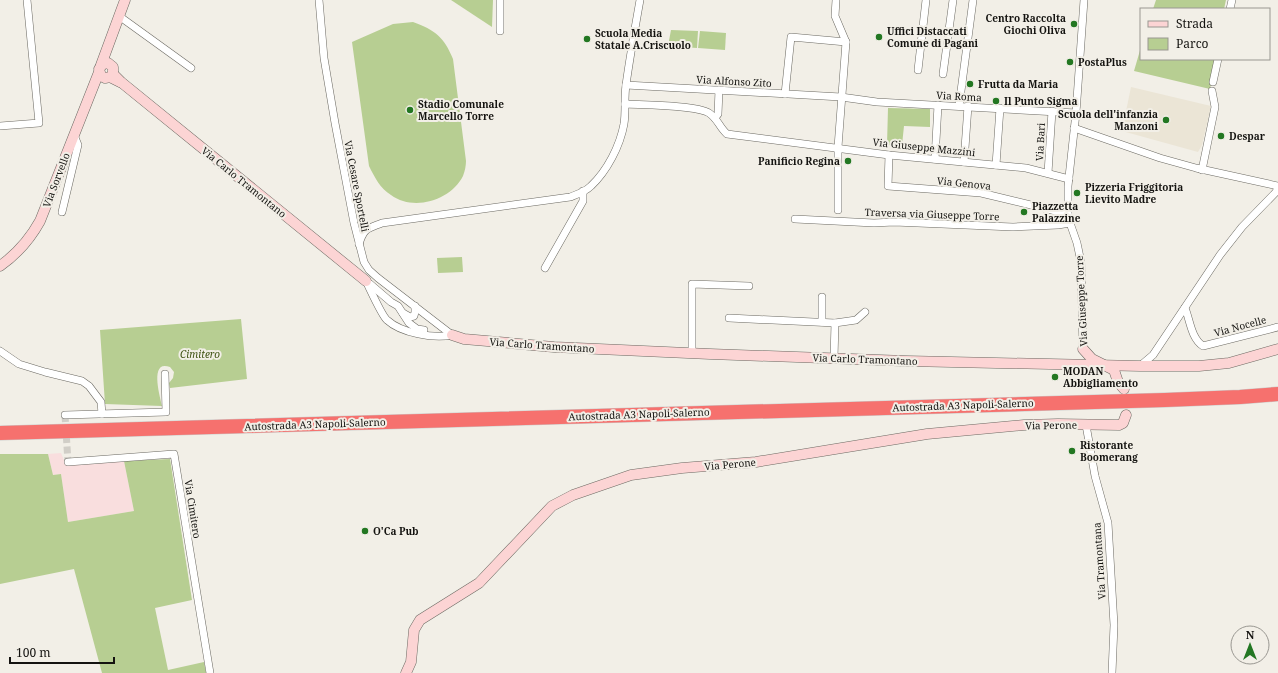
<svg xmlns="http://www.w3.org/2000/svg" width="1278" height="673" font-family="'Noto Serif',serif">
	<rect width="100%" height="100%" fill="#f2efe7"/>
	<polygon fill="#f9dede" points="61,453 66,465 124,461 134,511 68,522 61,474 53,475 48,454"/>
	<polygon fill="#ebe5d6" points="1131,87 1211,106 1202,145 1198,152 1122,131"/>
	<g fill="#b7ce92">
		<polygon points="451,0 493,0 492,27"/>
		<polygon points="1156,0 1226,0 1224,9 1153,9"/>
		<path d="M413,22C435,30 444,37 453,59L466,161C466,165 465,171 463,176C451,200 414,212 391,195C380,188 375,178 369,166L352,42L393,24Z"/>
		<polygon points="671,30 698,31 697,48 668,46"/>
		<polygon points="700,31 726,33 725,50 698,48"/>
		<polygon points="1141,47 1141,59 1216,59 1210,89 1134,71"/>
		<polygon points="888,108 930,109 930,127 904,126 902,145 887,145"/>
		<polygon points="462,257 463,272 438,273 437,258"/>
		<path d="M241,319L247,379L170,388L169,383L173,378L174,372L170,367C149,359 160,396 162,406L105,404L100,330Z"/>
		<polygon points="0,454 48,454 53,475 61,474 68,522 134,511 124,461 170,459 192,600 155,608 168,670 204,662 206,673 102,673 74,569 0,584"/>
	</g>
	<g fill="none" stroke-linecap="round" stroke-linejoin="round">
		<polyline stroke="#d1cec7" stroke-width="7" stroke-dasharray="7 3.5" stroke-linecap="butt" points="65,415 68,462"/>
		<g stroke="#6b6962" stroke-width="8">
			<g id="street">
				<polyline points="319,0 324,58 335,123 354,223 364,262 369,270 378,278 452,335"/>
				<polyline points="500,0 500,31"/>
				<polyline points="836,0 835,16 846,42 838,147 838,210"/>
				<polyline points="1230,9 1232,0"/>
				<polyline points="119,16 191,68"/>
				<polyline points="918,70 926,0"/>
				<polyline points="943,74 953,0"/>
				<polyline points="1213,82 1218,59"/>
				<polyline points="626,85 841,97 877,102 1076,113"/>
				<polyline points="785,94 791,37 846,42"/>
				<path d="M625,104C642,105 697,105 709,113C718,119 719,127 727,134L889,155L1026,168L1069,179"/>
				<polyline points="959,106 973,0"/>
				<polyline points="715,118 718,114 719,90"/>
				<polyline points="0,126 39,123 27,0"/>
				<polyline points="1074,128 1160,158 1196,168 1278,186"/>
				<polyline points="889,155 888,186 981,193 1068,214"/>
				<polyline points="935,159 938,105"/>
				<polyline points="964,162 968,106"/>
				<polyline points="996,165 1000,108"/>
				<polyline points="1202,170 1215,107 1212,91"/>
				<polyline points="1048,173 1052,111"/>
				<polyline points="62,212 78,145 74,135"/>
				<polyline points="795,219 874,223 894,222 1013,227 1058,225 1070,223"/>
				<path d="M359,244C364,228 367,229 382,223L570,197C578,194 585,192 591,186C607,171 620,146 624,124C626,111 624,98 626,85C630,56 635,28 640,0"/>
				<polyline points="545,268 583,201 583,191"/>
				<path d="M366,281C370,289 382,316 387,320C401,333 434,339 452,335"/>
				<polyline points="370,284 391,302 398,306 409,323 417,329 424,330"/>
				<path d="M1185,308C1190,320 1191,338 1203,346L1278,327"/>
				<polyline points="403,313 410,317 414,316 415,312 415,306"/>
				<polyline points="729,318 835,323 856,320 865,312"/>
				<polyline points="822,322 822,297"/>
				<polyline points="1083,349 1081,262 1077,243 1070,223 1068,214 1068,186 1076,113 1084,0"/>
				<polyline points="0,351 19,364 45,372 82,381 89,386 101,402 102,414"/>
				<polyline points="692,353 692,284 749,286"/>
				<polyline points="834,358 835,323"/>
				<polyline points="1140,366 1153,355 1220,255 1242,227 1276,192 1278,187"/>
				<polyline points="65,415 166,412 165,374"/>
				<polyline points="1086,425 1095,476 1108,523 1114,625 1112,673"/>
				<polyline points="68,462 174,454 210,673"/>
			</g>
		</g>
		<g stroke="#6b6962" stroke-width="11">
			<g id="secondary">
				<polyline points="101,65 125,0"/>
				<polyline points="113,74 121,82 366,281"/>
				<polyline points="110,77 113,74 113,67 108,63 103,64 99,69 101,76 105,78 110,77 120,82"/>
				<path d="M0,266C17,254 30,239 40,221L99,72"/>
				<polyline points="452,335 464,339 554,347 710,354 907,361 1140,366 1199,366 1229,363 1278,349"/>
				<polyline points="1083,349 1092,359 1114,370 1118,382 1124,389"/>
				<polyline points="406,673 411,662 414,630 420,620 479,583 552,506 573,495 631,475 682,468 756,462 927,434 1024,425 1058,424 1119,425 1123,423 1126,415"/>
			</g>
		</g>
		<g stroke="#cbcbca" stroke-width="15">
			<polyline id="highway" points="0,433 1165,400 1240,397 1278,394"/>
		</g>
		<use href="#street" stroke="#fff" stroke-width="7"/>
		<use href="#secondary" stroke="#fcd4d4" stroke-width="10"/>
		<use href="#highway" stroke="#f6716e" stroke-width="14"/>
	</g>
	<g fill="#237722" stroke="#f2efe7" stroke-width="1.5">
		<circle cx="1074" cy="24" r="4"/>
		<circle cx="879" cy="37" r="4"/>
		<circle cx="587" cy="39" r="4"/>
		<circle cx="1070" cy="62" r="4"/>
		<circle cx="970" cy="84" r="4"/>
		<circle cx="996" cy="101" r="4"/>
		<circle cx="410" cy="110" r="4"/>
		<circle cx="1166" cy="120" r="4"/>
		<circle cx="1221" cy="136" r="4"/>
		<circle cx="848" cy="161" r="4"/>
		<circle cx="1077" cy="193" r="4"/>
		<circle cx="1024" cy="212" r="4"/>
		<circle cx="1055" cy="377" r="4"/>
		<circle cx="1072" cy="451" r="4"/>
		<circle cx="365" cy="531" r="4"/>
	</g>
	<g text-anchor="middle" stroke-width="4" stroke-linejoin="round" paint-order="stroke">
		<g font-size="10" font-weight="bold" fill="#141310" stroke="#f2efe7" text-anchor="start">
			<text x="1066" y="22" text-anchor="end">Centro Raccolta<tspan x="1066" dy="12">Giochi Oliva</tspan></text>
			<text x="887" y="35">Uffici Distaccati<tspan x="887" dy="12">Comune di Pagani</tspan></text>
			<text x="595" y="37">Scuola Media<tspan x="595" dy="12">Statale A.Criscuolo</tspan></text>
			<text x="1078" y="66">PostaPlus</text>
			<text x="978" y="88">Frutta da Maria</text>
			<text x="1004" y="105">Il Punto Sigma</text>
			<text x="418" y="108">Stadio Comunale<tspan x="418" dy="12">Marcello Torre</tspan></text>
			<text x="1158" y="118" text-anchor="end">Scuola dell'infanzia<tspan x="1158" dy="12">Manzoni</tspan></text>
			<text x="1229" y="140">Despar</text>
			<text x="840" y="165" text-anchor="end">Panificio Regina</text>
			<text x="1085" y="191">Pizzeria Friggitoria<tspan x="1085" dy="12">Lievito Madre</tspan></text>
			<text x="1032" y="210">Piazzetta<tspan x="1032" dy="12">Palazzine</tspan></text>
			<text x="1063" y="375">MODAN<tspan x="1063" dy="12">Abbigliamento</tspan></text>
			<text x="1080" y="449">Ristorante<tspan x="1080" dy="12">Boomerang</tspan></text>
			<text x="373" y="535">O'Ca Pub</text>
		</g>
		<g font-size="10" fill="#141310" stroke="#f2efe7">
			<text transform="translate(734 81) rotate(3)" y="4">Via Alfonso Zito</text>
			<text transform="translate(959 96) rotate(3)" y="4">Via Roma</text>
			<text transform="translate(1040 142) rotate(-87)" y="4">Via Bari</text>
			<text transform="translate(924 147) rotate(6)" y="4">Via Giuseppe Mazzini</text>
			<text transform="translate(56 180) rotate(-69)" y="4">Via Sorvello</text>
			<text transform="translate(244 182) rotate(39)" y="4">Via Carlo Tramontano</text>
			<text transform="translate(964 183) rotate(6)" y="4">Via Genova</text>
			<text transform="translate(357 186) rotate(79)" y="4">Via Cesare Sportelli</text>
			<text transform="translate(932 214) rotate(2)" y="4">Traversa via Giuseppe Torre</text>
			<text transform="translate(1081 301) rotate(-93)" y="4">Via Giuseppe Torre</text>
			<text transform="translate(1240 326) rotate(-15)" y="4">Via Nocelle</text>
			<text transform="translate(542 345) rotate(4)" y="4">Via Carlo Tramontano</text>
			<text transform="translate(865 359) rotate(2)" y="4">Via Carlo Tramontano</text>
			<text transform="translate(963 405) rotate(-2)" y="4">Autostrada A3 Napoli-Salerno</text>
			<text transform="translate(639 414) rotate(-2)" y="4">Autostrada A3 Napoli-Salerno</text>
			<text transform="translate(315 424) rotate(-2)" y="4">Autostrada A3 Napoli-Salerno</text>
			<text transform="translate(1051 425) rotate(-1)" y="4">Via Perone</text>
			<text transform="translate(730 464) rotate(-5)" y="4">Via Perone</text>
			<text transform="translate(193 509) rotate(81)" y="4">Via Cimitero</text>
			<text transform="translate(1099 561) rotate(-94)" y="4">Via Tramontana</text>
		</g>
		<g font-size="10" font-style="italic" fill="#415515" stroke="#f2efe7">
			<text x="200" y="358">Cimitero</text>
		</g>
	</g>
	<rect x="1140" y="8" width="130" height="52" fill="#f2efe7" stroke="#999791"/>
	<rect x="1148" y="21" width="20" height="6" fill="#fcd4d4" stroke="#999791"/>
	<text x="1176" y="28" font-size="12" fill="#141310">Strada</text>
	<rect x="1148" y="38" width="20" height="12" fill="#b7ce92" stroke="#999791"/>
	<text x="1176" y="48" font-size="12" fill="#141310">Parco</text>
	<g transform="translate(1250 645)"><circle r="19" fill="#f2efe7" stroke="#999791"/>
	<path d="M0-3L7 15L0 10L-7 15Z" fill="#237722"/>
	<text y="-6" font-size="11" font-weight="bold" text-anchor="middle" fill="#141310">N</text>
	</g>
	<path d="M10 657v6h104v-6" fill="none" stroke="#141310" stroke-width="2"/>
	<text x="16" y="657" font-size="12" fill="#141310" stroke="#f2efe7" stroke-width="3" paint-order="stroke">100 m</text>
</svg>
